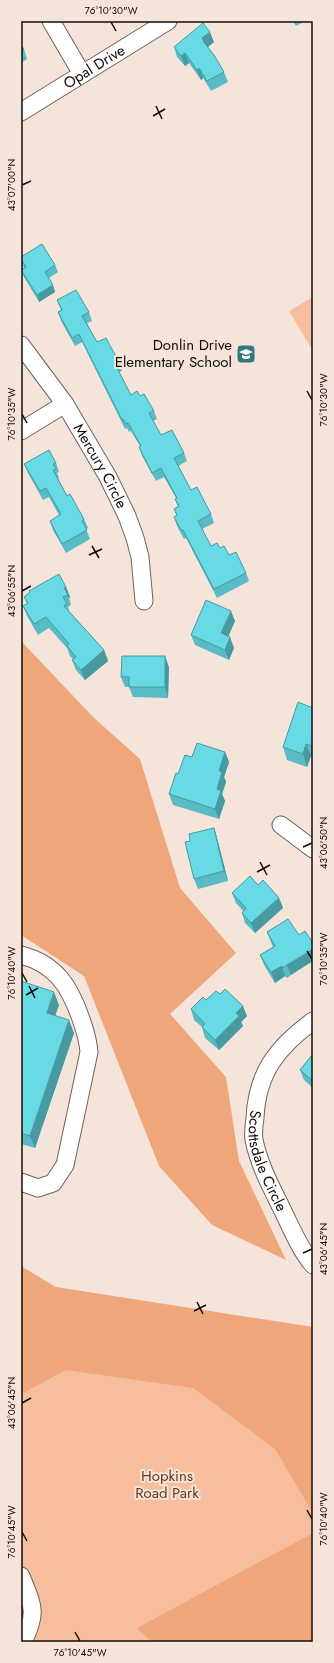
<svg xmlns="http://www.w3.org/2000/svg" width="334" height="1663" font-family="Jost,sans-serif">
	<rect width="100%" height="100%" fill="#f5e4da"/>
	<g fill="#f7be9e">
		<polygon points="313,297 313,351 289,311"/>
		<polygon points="21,1309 313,1327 313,1642 21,1642"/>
	</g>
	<g fill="#f0a67b">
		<polygon points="21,641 94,718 140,759 180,888 236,953 170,1014 226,1077 239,1161 286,1260 212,1225 159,1166 84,976 21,935"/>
		<polygon points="21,1266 56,1287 313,1327 313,1513 275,1449 193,1388 66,1370 21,1394"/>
		<polygon points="313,1533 313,1642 152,1642 137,1628"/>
	</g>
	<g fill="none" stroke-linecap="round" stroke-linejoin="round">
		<g stroke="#706159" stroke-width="19">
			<g id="minor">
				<polyline points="51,21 82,74"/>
				<path id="s1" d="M21,112L168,21"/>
				<path id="s2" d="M21,345L65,404L108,477L127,516L135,538L140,557L144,601"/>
				<polyline points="21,431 65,404"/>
				<polyline points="281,825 313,849"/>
				<path d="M21,955C56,964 70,987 81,1019C85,1030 88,1040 89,1052L65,1165L53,1183L38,1188L21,1182"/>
				<path id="s3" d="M313,1021C277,1047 257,1073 255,1118C254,1125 253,1133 254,1140C259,1164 270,1185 281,1207C291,1227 299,1248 313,1265"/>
				<path d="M21,1576C33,1607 38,1611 23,1642"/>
			</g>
		</g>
		<use href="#minor" stroke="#fff" stroke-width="17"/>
	</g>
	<g fill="#59bbc5">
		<polygon points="293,21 305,21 296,26"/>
		<polygon points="214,42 207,47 224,72 228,82 211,91 203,78 201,80 189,63 185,66 177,57 174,47"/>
		<polygon points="21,45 24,49 27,59 21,63"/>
		<polygon points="21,257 55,265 58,272 49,278 55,292 39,302 24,277 21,270 24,268 21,261"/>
		<polygon points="57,300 89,312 92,321 87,323 97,342 119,362 122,371 119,372 131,395 140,396 154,411 157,419 153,421 161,435 184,453 187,461 178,466 191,490 211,514 214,523 202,529 211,546 220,548 229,555 246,573 249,581 217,598 186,538 184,539 177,526 174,517 177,516 174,509 178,507 175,499 176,498 164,477 156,481 142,456 139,447 140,446 131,431 129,432 127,428 125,429 82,342 75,346 61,321 58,312 61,310"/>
		<polygon points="56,463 59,472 57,473 59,478 58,479 67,496 84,519 88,528 86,529 90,539 66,553 53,530 50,521 59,515 49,497 43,500 28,473 24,464"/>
		<polygon points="66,587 70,597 69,598 71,605 68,607 70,613 104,650 108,661 85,680 76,670 72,660 73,659 70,656 67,648 49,628 38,635 27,616 23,606 27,604 24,597 30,593 29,591"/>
		<polygon points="235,621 228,636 234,648 229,660 195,645 191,635"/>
		<polygon points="169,667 168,698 133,697 129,687 125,687 121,677"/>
		<polygon points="313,708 313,757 311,756 307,767 287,760 283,747"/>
		<polygon points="225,752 229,762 224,777 226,782 222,794 225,801 219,819 173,805 169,794 192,757"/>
		<polygon points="214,828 217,838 228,881 198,889 194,879 190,841"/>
		<polygon points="258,885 279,898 283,908 255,933 245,923 242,913 243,911 236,903 232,893"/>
		<polygon points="267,932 299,935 291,975 287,978 285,976 275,983 264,965 260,955 273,947"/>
		<polygon points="21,981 59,1005 55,1016 74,1033 35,1148 21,1144"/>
		<polygon points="220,994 247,1016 241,1022 243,1026 219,1050 205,1038 202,1027 194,1020 191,1009 206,1000"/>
		<polygon points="313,1056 313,1088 304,1080 300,1070"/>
	</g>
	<g fill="#4899a0">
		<polygon points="210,32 214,42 207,48 207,52 202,38"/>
		<polygon points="185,53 189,63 185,66 181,56"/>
		<polygon points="199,68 203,78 201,80 197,70"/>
		<polygon points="53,285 55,292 39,302 37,295"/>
		<polygon points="66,587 70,597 69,598 64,588"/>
		<polygon points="231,611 235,621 225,644 221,633"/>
		<polygon points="230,637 234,648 229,660 225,650"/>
		<polygon points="104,650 108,661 85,680 81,670"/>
		<polygon points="165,656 169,667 168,698 165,687"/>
		<polygon points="306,744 311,756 307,767 303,754"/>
		<polygon points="225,752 229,762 224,777 226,782 222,794 225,801 219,819 215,809 217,789 219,771"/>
		<polygon points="214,828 217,838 228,881 224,871"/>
		<polygon points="279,898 283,908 255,933 251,923"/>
		<polygon points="313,949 313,961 291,975 287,965"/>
		<polygon points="282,966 285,976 275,983 271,972"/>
		<polygon points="54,992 59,1005 52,1025 47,1013"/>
		<polygon points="243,1006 247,1016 241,1022 243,1026 219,1050 215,1040 236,1013"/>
		<polygon points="69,1020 74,1033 35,1148 30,1136"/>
	</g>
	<g fill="#67dae5" stroke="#4899a0">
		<polygon points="203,23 210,32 202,38 204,41 203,41 214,55 224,72 207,81 199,68 197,70 185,53 181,56 174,47"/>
		<polygon points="21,45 24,49 21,51"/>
		<polygon points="42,244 55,265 45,272 53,285 37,295 21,270 26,267 21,259 21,257"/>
		<polygon points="76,290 89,312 82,316 97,342 106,338 119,362 115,364 131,395 137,391 140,396 144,394 154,411 149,413 161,435 172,430 184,453 174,458 191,490 197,487 211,514 198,521 211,546 217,543 220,548 224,546 229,555 236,552 246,573 214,589 183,530 181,530 174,517 177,515 174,509 179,506 175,499 177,498 161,468 152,473 139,447 141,446 128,423 126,424 123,419 122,420 79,334 72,338 58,312 62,310 57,300"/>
		<polygon points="49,450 56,463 53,464 56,469 53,470 67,496 70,494 84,519 82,521 87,530 62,544 50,521 61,514 46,488 40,491 24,464"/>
		<polygon points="59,574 66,587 64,588 68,595 63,597 67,604 64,606 104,650 81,670 72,660 76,657 67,646 69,644 46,617 34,624 23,606 28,603 24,597 30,592 29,591"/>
		<polygon points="206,600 231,611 221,633 230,637 225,650 191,635"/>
		<polygon points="122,656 165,656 165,687 129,687 129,677 121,677"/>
		<polygon points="298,702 313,708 313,746 306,744 303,754 283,747"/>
		<polygon points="197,743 225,752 219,771 222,772 217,789 221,791 215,809 169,794 176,773 178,774 185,755 192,757"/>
		<polygon points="214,828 224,871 194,879 185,842 190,841 189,834"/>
		<polygon points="250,876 258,885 263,880 279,898 251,923 242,913 246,908 232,893"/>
		<polygon points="288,919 299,935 305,931 313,943 313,949 287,965 283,968 282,966 271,972 260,955 275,946 267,932"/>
		<polygon points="21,981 54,992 47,1013 69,1020 30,1136 21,1133"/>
		<polygon points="225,989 243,1006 236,1013 239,1016 215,1040 202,1027 205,1024 191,1009 203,997 206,1000 216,991 220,994"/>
		<polygon points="312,1055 313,1056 313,1081 300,1070"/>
	</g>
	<path fill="none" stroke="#120c09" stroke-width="1.5" d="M111,22L116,31M156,106L162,119M153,116L165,109M22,185L31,181M307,391L312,400M22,414L27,423M92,546L99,558M89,555L102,549M22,591L31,586M303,847L312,843M260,862L267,875M257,872L270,865M307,951L312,959M22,973L27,982M29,986L35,998M26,995L38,988M303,1253L312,1249M197,1302L203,1314M194,1311L206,1305M22,1403L31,1398M307,1510L312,1519M22,1532L27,1541M75,1632L80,1641"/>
	<defs>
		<g id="school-square" transform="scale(1)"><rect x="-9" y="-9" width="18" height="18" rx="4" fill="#2f787f" stroke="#f5e4da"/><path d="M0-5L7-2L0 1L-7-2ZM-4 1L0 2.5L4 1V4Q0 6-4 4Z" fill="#fff"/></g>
	</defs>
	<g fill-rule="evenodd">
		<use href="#school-square" x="246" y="354"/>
	</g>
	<g text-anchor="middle" stroke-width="4" stroke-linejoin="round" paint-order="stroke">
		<g font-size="15" fill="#120c09" stroke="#f5e4da">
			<text dy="5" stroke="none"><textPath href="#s1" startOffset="86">Opal Drive</textPath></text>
			<text dy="5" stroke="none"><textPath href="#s2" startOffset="145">Mercury Circle</textPath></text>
			<text dy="5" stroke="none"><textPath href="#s3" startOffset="163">Scottsdale Circle</textPath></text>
		</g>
		<g font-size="15" fill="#120c09" stroke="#f5e4da" text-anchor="end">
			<text x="232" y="350">Donlin Drive<tspan x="232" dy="17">Elementary School</tspan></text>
		</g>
		<g font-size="15" fill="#683819" stroke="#f5e4da">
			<text x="167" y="1481">Hopkins<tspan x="167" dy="17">Road Park</tspan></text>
		</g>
	</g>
	<rect width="334" height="1663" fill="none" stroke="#f5e4da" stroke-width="44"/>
	<rect x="22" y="22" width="290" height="1619" fill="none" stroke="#120c09" stroke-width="1.5"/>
	<g font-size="10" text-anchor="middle" fill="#120c09">
		<text x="111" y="14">76°10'30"W</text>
		<text transform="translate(11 185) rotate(-90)" y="4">43°07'00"N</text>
		<text transform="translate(323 400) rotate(-90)" y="4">76°10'30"W</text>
		<text transform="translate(11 414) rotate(-90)" y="4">76°10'35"W</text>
		<text transform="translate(11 591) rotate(-90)" y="4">43°06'55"N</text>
		<text transform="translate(323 843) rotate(-90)" y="4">43°06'50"N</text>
		<text transform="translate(323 959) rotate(-90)" y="4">76°10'35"W</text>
		<text transform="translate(11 973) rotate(-90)" y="4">76°10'40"W</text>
		<text transform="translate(323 1249) rotate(-90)" y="4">43°06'45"N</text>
		<text transform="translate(11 1403) rotate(-90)" y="4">43°06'45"N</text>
		<text transform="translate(323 1519) rotate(-90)" y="4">76°10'40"W</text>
		<text transform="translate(11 1532) rotate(-90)" y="4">76°10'45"W</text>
		<text x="80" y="1656">76°10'45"W</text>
	</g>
</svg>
